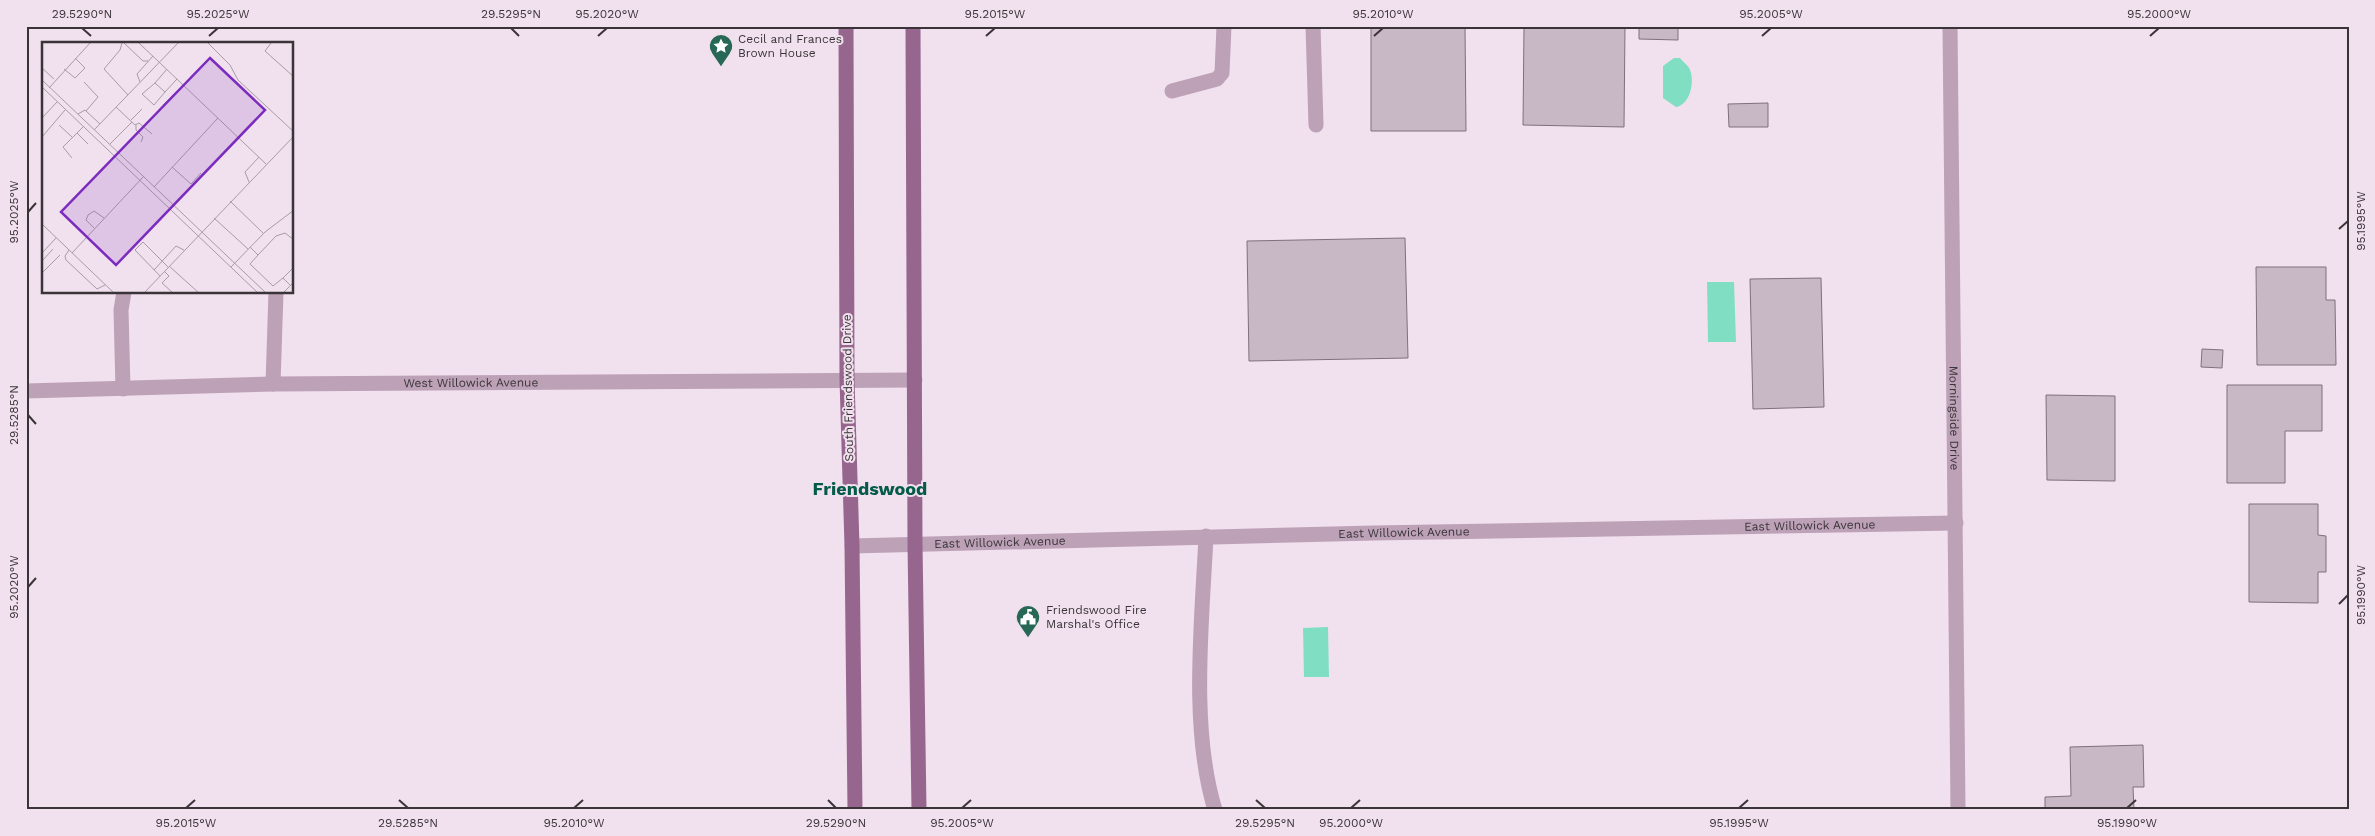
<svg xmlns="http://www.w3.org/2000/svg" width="2375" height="836" font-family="'Work Sans',sans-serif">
	<rect width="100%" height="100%" fill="#f1e0ed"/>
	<g fill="#80dfc2">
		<path d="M1674,58H1680C1683,62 1689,66 1690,70C1695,82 1690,105 1676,107L1663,98V66Z"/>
		<polygon points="1707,282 1734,282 1736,342 1708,342"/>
		<polygon points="1328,627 1329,677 1304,677 1303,628"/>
	</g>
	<g fill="#c8b8c5" stroke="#7f707c">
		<polygon points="1371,26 1465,26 1466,131 1371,131"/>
		<polygon points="1524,26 1625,26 1624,127 1523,125"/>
		<polygon points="1639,26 1678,26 1678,40 1639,39"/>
		<polygon points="1768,103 1768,127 1729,127 1728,104"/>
		<polygon points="1405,238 1408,358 1249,361 1247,241"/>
		<polygon points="2256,267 2326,267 2326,300 2335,300 2336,365 2257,365"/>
		<polygon points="1821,278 1824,407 1753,409 1750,279"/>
		<polygon points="2202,349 2223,350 2222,368 2201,367"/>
		<polygon points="2227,385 2322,385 2322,431 2285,431 2285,483 2227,483"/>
		<polygon points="2046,395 2115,396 2115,481 2047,480"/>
		<polygon points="2249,504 2318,504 2318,535 2326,536 2326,572 2318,572 2318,603 2249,602"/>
		<polygon points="2143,745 2144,787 2133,787 2134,810 2045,810 2045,797 2071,796 2070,747"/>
	</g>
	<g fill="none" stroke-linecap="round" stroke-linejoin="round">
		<g stroke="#bca1b7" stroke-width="15">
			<polyline points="1313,26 1316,125"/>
			<path id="s1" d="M1950,26L1958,810"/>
			<polyline points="1172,91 1217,79 1222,73 1224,26"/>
			<polyline points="273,384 276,292"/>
			<polyline points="123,389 121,310 124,292"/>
			<path id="s2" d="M26,391L273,384L915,380"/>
			<path d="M1206,536C1202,622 1190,728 1215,810"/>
			<path id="s3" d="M852,546L1374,533L1956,523"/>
		</g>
		<g stroke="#97668f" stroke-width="15">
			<polyline points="846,26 847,379 852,546 855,810"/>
			<polyline points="913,26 915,544 919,810"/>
		</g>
	</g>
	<path fill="none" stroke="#3a3439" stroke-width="2" d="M82,28L91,36M511,28L519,36M209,36L218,28M598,36L607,28M986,36L995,28M1374,36L1383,28M1762,36L1771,28M2150,36L2159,28M28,212L36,203M2339,229L2348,221M28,415L36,424M28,587L36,578M2339,604L2348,595M399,800L408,808M828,800L836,808M1256,800L1265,808M186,808L195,800M574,808L583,800M962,808L971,800M1351,808L1360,800M1739,808L1748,800M2127,808L2136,800"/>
	<defs>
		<g id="sight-pin" transform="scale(1.25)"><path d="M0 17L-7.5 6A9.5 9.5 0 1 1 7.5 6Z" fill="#276756" stroke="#f1e0ed"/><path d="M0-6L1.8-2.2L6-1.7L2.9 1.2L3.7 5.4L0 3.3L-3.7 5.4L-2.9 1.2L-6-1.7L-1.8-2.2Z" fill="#fff"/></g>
		<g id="civic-pin" transform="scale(1.25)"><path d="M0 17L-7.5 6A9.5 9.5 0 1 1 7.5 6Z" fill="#276756" stroke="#f1e0ed"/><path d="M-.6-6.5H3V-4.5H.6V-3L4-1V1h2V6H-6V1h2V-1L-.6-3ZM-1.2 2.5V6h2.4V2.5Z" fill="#fff"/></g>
	</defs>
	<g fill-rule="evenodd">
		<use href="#sight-pin" x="721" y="46"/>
		<use href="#civic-pin" x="1028" y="617"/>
	</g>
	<g text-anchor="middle" stroke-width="4" stroke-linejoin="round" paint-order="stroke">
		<g font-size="12" fill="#3a3439" stroke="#f1e0ed" text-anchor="start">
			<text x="738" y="43">Cecil and Frances<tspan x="738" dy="14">Brown House</tspan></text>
			<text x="1046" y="614">Friendswood Fire<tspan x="1046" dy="14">Marshal's Office</tspan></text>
		</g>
		<g font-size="12" fill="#3a3439" stroke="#f1e0ed">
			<text dy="4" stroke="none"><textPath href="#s2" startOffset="445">West Willowick Avenue</textPath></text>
			<text transform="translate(848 388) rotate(-91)" y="4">South Friendswood Drive</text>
			<text dy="4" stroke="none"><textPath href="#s1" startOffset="392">Morningside Drive</textPath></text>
			<text dy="4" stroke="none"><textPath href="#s3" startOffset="958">East Willowick Avenue</textPath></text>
			<text dy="4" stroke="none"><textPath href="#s3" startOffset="552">East Willowick Avenue</textPath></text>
			<text dy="4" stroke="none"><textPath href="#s3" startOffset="148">East Willowick Avenue</textPath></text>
		</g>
		<g font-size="18" font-weight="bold" fill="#035b48" stroke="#f1e0ed">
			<text x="870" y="495">Friendswood</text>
		</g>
	</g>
	<g transform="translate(42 42)">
		<rect width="251" height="251" fill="#f1e0ed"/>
		<path fill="none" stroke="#a89ba5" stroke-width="1" d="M80,1L78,8L62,27L86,53M82,1L101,19H106M97,1L224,122M166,1L188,23L196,38L252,90M229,1L223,9L252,35M0,26L12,37M22,27L33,36L43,26L33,16M125,27L113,41L123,50L135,37M0,38L224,251M42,40L56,55L44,69M98,40L95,32L111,14M113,41L100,52L112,63L123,50M0,45L216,251M7,46L48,1M121,63L141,43M74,65L93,83L97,81L110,92M36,72L43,68L58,82M0,76L15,60M89,78L100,67M17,83L30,95M94,83V88L101,95L99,100M52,88L136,1M35,91L46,102M0,95L23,68M68,102L90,80M30,116L21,105L41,85M130,125L149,142L159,131M207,140L203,130L217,115M112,145L176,76M188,159L221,191M172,176L206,207M0,182L72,251M52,186L44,178L46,173L52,169L62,176M208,205L216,213L208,222L231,244L241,236L248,243M27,208L23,214L24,218L55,247L63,243M0,211L14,196M30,211L102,134M216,213L234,194L243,191L252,198M0,219L11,207M127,224L157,251M189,225L223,190L252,168M112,228L134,204L142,208M122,229L127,234L120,241L131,251M0,231L18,213M118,234L93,208L101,200L126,225M241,236L252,225M102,251L252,94M241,251L252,240"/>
		<path fill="#7b2cbf" fill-opacity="0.15" stroke="#7b2cbf" stroke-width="2.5" d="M168,16L223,68L74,223L19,170Z"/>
		<rect width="251" height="251" fill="none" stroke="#3a3439" stroke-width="2.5"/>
	</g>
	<rect width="2375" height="836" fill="none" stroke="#f1e0ed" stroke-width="55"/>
	<rect x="28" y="28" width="2320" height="780" fill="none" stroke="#3a3439" stroke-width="2"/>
	<g font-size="12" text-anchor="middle" fill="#3a3439">
		<text x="82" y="18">29.5290°N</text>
		<text x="218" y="18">95.2025°W</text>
		<text x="511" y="18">29.5295°N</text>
		<text x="607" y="18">95.2020°W</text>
		<text x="995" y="18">95.2015°W</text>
		<text x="1383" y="18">95.2010°W</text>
		<text x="1771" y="18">95.2005°W</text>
		<text x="2159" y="18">95.2000°W</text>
		<text transform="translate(14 212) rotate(-90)" y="4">95.2025°W</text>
		<text transform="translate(2361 221) rotate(-90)" y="4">95.1995°W</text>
		<text transform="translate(14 415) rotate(-90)" y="4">29.5285°N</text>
		<text transform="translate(14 587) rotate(-90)" y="4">95.2020°W</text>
		<text transform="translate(2361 595) rotate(-90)" y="4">95.1990°W</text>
		<text x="186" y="827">95.2015°W</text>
		<text x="408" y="827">29.5285°N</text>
		<text x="574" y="827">95.2010°W</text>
		<text x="836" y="827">29.5290°N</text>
		<text x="962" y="827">95.2005°W</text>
		<text x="1265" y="827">29.5295°N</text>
		<text x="1351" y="827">95.2000°W</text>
		<text x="1739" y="827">95.1995°W</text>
		<text x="2127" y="827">95.1990°W</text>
	</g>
</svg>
